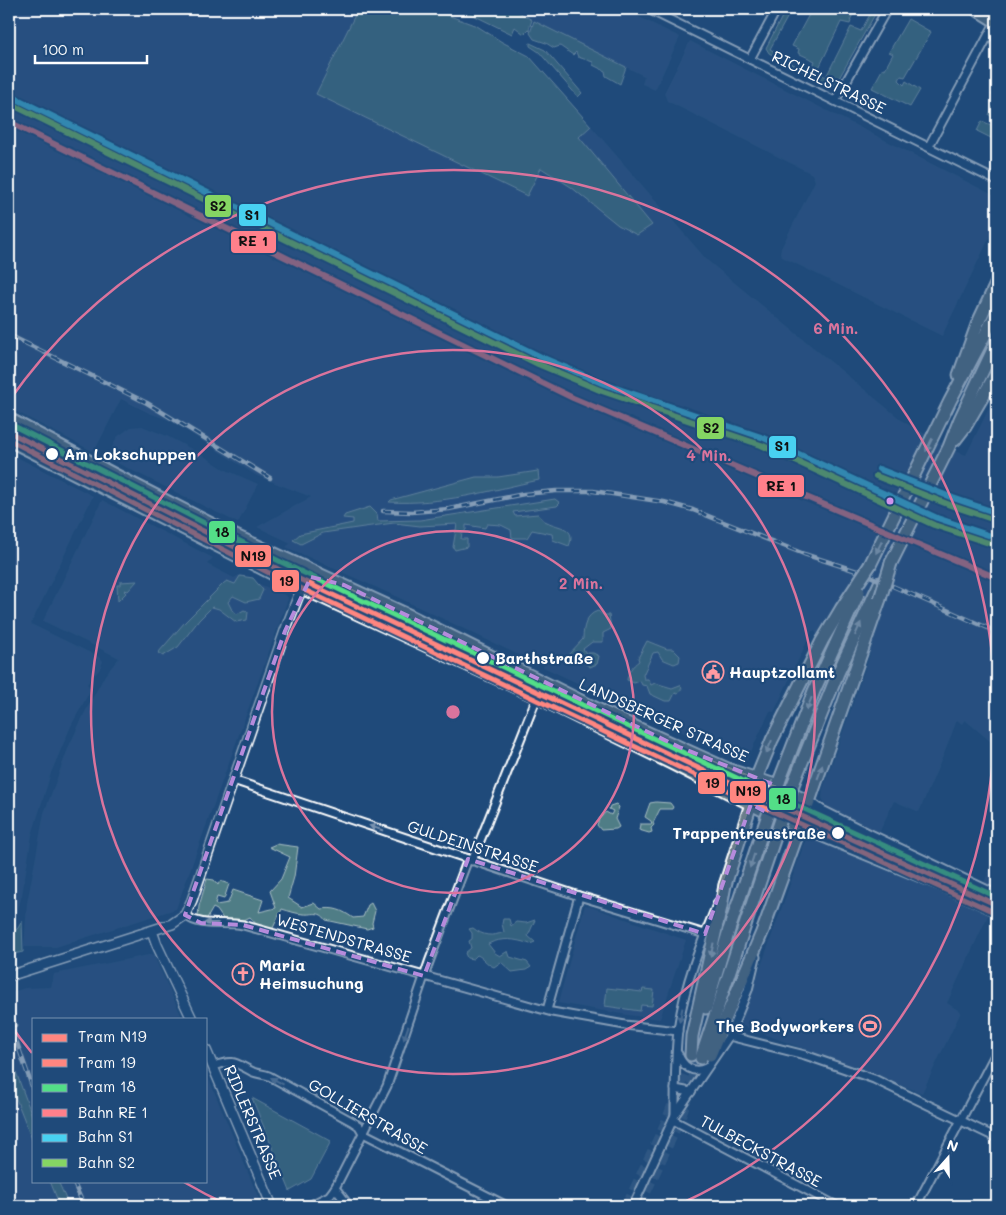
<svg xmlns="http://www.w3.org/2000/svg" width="1006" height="1215" font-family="Mali,sans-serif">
	<rect width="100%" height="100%" fill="#1f4a7a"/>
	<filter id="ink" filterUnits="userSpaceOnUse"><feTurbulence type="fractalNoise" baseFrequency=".02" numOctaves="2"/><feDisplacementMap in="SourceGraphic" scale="10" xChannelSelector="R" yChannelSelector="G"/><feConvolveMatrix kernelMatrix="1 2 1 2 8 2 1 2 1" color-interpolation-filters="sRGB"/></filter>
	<g filter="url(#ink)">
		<g fill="#305787">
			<polygon points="9,9 358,9 316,93 526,196 540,168 571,187 636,204 578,137 591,126 707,260 904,422 955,451 966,455 997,392 997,747 965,720 962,724 957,720 946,749 919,812 894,801 879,833 828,808 822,798 823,789 870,654 817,635 815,631 812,631 774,712 770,711 746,762 543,667 546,660 534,655 531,660 525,658 393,595 286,547 291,543 257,527 311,497 257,476 171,421 149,413 121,399 94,452 9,408"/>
			<polygon points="514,9 623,9 680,37 655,90 642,84 644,76 534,21"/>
			<polygon points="690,41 997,197 997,222 942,336 782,257 780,253 781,248 815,181 812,174 667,101 664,93"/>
			<polygon points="142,426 167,436 201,454 224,469 258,484 238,523 107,458 117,437 131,427"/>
			<polygon points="9,453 93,496 31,624 99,657 103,661 100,669 87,684 91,689 71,726 51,773 32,835 22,895 17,914 13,923 9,927"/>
			<polygon points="102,500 213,558 207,564 234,578 239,575 287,596 288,599 176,909 56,947 24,947 27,903 44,813 69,746 85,712 105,675 119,658 43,621"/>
			<polygon points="810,828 992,907 947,1003 961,1012 922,1093 740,1025"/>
			<polygon points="997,852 997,892 983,885"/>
			<polygon points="585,905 686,940 660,1019 628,1015 558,1003"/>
			<polygon points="153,954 183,1019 34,1019 34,1181 206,1181 206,1072 262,1206 9,1206 9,993 25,988 51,987 54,974"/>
		</g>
		<g fill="#507d86" stroke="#a8bec2">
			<polygon points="358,9 431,9 477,26 502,42 529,56 591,126 579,137 652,225 637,235 618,225 571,187 541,168 527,196 316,94"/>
			<polygon points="450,9 514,9 532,20 529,29 524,34 515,27 512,34 473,15"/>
			<polygon points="786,9 792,9 770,49 782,56 780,59 769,53 766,48"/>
			<polygon points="812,9 856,9 850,20 851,21 850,24 841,22 817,72 826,77 851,27 861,31 873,9 878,9 834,87 785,62 786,61 810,72 815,61 798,53 799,49 792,46"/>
			<polygon points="908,19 931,32 905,77 901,76 899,80 904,85 906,81 920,90 910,107 872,88 883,68 885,69 893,54 889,52"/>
			<polygon points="534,21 626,67 620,84 606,76 605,71 593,65 593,62 578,57 576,52 573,55 560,46 554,48 546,43 534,39 530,33"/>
			<polygon points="530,43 545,50 582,93 578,97 539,52 530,46"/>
			<polygon points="997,84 997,141 977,131 982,121 993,126 996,119 989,115 997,99 991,95"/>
			<path d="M538,471L539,480C489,491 441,505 389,502L391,500L476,477H498Z"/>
			<path d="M555,499L560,503L557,506L513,512L515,516L538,514C541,517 543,521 547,522C559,528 577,527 569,546L553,540L552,534L532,530L527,538H512L511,530L501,525L487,524L485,528L466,525V530L462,533L461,539H467V547L455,550L453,547L457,524L420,526L394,523L364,527L323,533L301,544L293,540L300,534L353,523V519L343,518L345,515L370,507L377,514L378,521L420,520Z"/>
			<polygon points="240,576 253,578 263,590 259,599 246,602 233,596 228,602 232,610 237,614 244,610 248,612 247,620 236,622 219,609 212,607 199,620 178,647 163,656 158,653 185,622 224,583 227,581 235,584"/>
			<polygon points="137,581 128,591 125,590 124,591 126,593 118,601 117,585 120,585 120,582"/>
			<path d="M598,611L603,615H609L611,629L603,633V642H592L583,649L586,653H593L599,656L597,664L590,667L579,659L573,660L569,654L583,639C583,628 586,614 598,611Z"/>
			<path d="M647,641L667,649H673L680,656L679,662L674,664L662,659L658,652L653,653L643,675L644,679H648L651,685L655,683L672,688L680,685L682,688L678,694L675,693L671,701H665L650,694L647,686L642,685L640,681L634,683L627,680C628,672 632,666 639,661L638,658Z"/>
			<polygon points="656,802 670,803 673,807 672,809 660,809 653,823 654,825 651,828 652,832 649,833 639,830 640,824 652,824 651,821 645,817 650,803"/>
			<polygon points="616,804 619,807 615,819 619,827 616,829 601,830 597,825 599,819 606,812 611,815 613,811 609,809 610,806"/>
			<path d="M276,844L298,847L294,877L288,898L302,907L314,903L321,909C334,907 342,910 353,918L363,917L368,905L371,903L375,911L372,923L373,927L367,929L326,920C320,910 312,915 304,914C297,914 289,911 282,909L272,930L256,924L250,917L244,920H224L217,910L213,908L206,920L198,917L199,906L207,879L214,880L218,885L220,881L229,884L224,899L217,897L215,904L216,905L228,903L233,890L263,900L259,912L276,908L270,891L281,879L290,857L269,847Z"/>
			<path d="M503,919H509L511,926L516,922L526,923L535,920L528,936L535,942L530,944C515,939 502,937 488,944L495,953L500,956L508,951L510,957L527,962L531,967L526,970L512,972L501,962L494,967C486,964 483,957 477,955L473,959L467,958L465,953L471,948L469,941L472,939V933L469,929L473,928C483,936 492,937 504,932L502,924Z"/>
			<polygon points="22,921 23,952 9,955 9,936 18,928"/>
			<polygon points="607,988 642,992 643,989 654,990 652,1006 641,1005 640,1011 605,1006"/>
			<polygon points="9,1053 34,1121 34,1144 9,1081"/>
			<polygon points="252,1098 331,1141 311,1179 290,1191"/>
			<polygon points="50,1181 58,1181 69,1206 60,1206"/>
		</g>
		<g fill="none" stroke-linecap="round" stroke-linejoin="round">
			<g stroke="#41658e" stroke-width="11" stroke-dasharray="11 5.5" stroke-linecap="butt">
				<polyline points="627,1206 667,1121 691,1055"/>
				<polyline points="639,1206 677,1125 701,1058"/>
			</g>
			<g stroke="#fff" stroke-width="11">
				<g id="minor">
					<polyline points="648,9 997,181"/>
					<polyline points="750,59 777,9"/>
					<polyline points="835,101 887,9"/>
					<polyline points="929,146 996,21"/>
					<polyline points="233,780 579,896 705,934"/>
					<polyline points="472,861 537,697"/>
					<path d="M185,915C201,928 224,921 243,925L552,1012L625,1025L678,1031"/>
					<polyline points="547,1010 579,896"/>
					<polyline points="729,1036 805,1055 874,1079 997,1138"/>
					<path d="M678,1054C683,1067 693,1074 706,1068"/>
					<path d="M214,1066C234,1059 235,1063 253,1072C258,1074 264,1074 269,1076L353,1122L359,1126L363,1133L507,1206"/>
					<polyline points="675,1089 691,1092"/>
					<path d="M675,1114C675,1087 675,1058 678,1030C684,985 701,943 718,902"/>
					<polyline points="673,1120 837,1206"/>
					<polyline points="335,1188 349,1206"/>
					<polyline points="309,1206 329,1196 335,1188 387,1086 429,962 468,859"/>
					<polyline points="637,1206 634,1204 675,1115 729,1036 748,990 756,957"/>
					<polyline points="916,1206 997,1051"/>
				</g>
			</g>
			<g stroke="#fff" stroke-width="12">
				<g id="tertiary">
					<polyline points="152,931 157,945 192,1019"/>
					<polyline points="9,976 172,924 185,915 192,900 285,631 298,597 309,578 313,576 321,578"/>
					<polyline points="206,1050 272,1206"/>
				</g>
			</g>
			<g stroke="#fff" stroke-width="14">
				<g id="secondary">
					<polyline points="809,802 821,811 869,835 997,896"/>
					<polyline points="800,827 939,884 997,911"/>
				</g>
			</g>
			<g stroke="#fff" stroke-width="15">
				<g id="primary">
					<polyline points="976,9 997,22"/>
					<polyline points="9,419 115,475 227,532 406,614 605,713 679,747 730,770 772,784 809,802 763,930"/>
					<polyline points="9,440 289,582 537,697 673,764 788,823 800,827"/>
					<polyline points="725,885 751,804 756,779"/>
				</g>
			</g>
			<g stroke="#fff" stroke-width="15">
				<g id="trunk">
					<polyline points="959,375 977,325 997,282"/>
					<polyline points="955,440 965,427 997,372"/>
					<polyline points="891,563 949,447 960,419 997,341"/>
					<polyline points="870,565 950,401 997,312"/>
					<polyline points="756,779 772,740 822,641"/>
					<polyline points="779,782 814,691 836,643"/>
					<polyline points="792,787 838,673 880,583"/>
					<polyline points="809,802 880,599"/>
					<polyline points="706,1008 729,930"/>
					<polyline points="691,1055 692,1036 721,907 725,885"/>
					<polyline points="710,1055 763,930"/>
					<polyline points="701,1058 742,934"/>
				</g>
			</g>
			<use href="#minor" stroke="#1f4a7a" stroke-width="7"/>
			<use href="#tertiary" stroke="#1f4a7a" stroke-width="9"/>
			<use href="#secondary" stroke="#1f4a7a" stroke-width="10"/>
			<use href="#primary" stroke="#6b7e8b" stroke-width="11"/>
			<use href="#trunk" stroke="#6b7e8b" stroke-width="11"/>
			<g stroke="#fff" stroke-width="4.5">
				<g id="rail">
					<polyline points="9,335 147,403 270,478"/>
					<polyline points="383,511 412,512 449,509 524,494 556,491 593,491 664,502 693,510 804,554 863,573 997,632"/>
					<polyline points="9,1007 15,1025"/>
					<polyline points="9,1020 34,1092"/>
					<polyline points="73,1181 84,1206"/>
				</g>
			</g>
			<use href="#rail" stroke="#1f4a7a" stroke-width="2.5" stroke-dasharray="8" stroke-linecap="butt"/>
			<g stroke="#fff" stroke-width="15" stroke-linecap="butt">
				<g id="trunk-bridge">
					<polyline points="880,599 891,563"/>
					<polyline points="822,641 841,609 870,565"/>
					<polyline points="836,643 859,592"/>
					<polyline points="729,930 779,782"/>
					<polyline points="742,934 792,787"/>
				</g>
			</g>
			<use href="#trunk-bridge" stroke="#6b7e8b" stroke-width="11"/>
			<g stroke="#1f4a7a" stroke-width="10">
				<polyline id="rail-1" points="9,122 573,398 997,578"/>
			</g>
			<g stroke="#1f4a7a" stroke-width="10">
				<g id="rail-2">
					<polyline points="9,95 541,357 604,384 764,438 937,518 997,538"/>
					<polyline points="879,469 953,498 997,513"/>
				</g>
			</g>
			<g stroke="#1f4a7a" stroke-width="10">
				<g id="rail-3">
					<polyline points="9,103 538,364 602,391 761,445 934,525 995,545"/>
					<polyline points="876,476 950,505 995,520"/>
				</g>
			</g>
			<use href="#rail-1" stroke="#ff808b" stroke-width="6"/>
			<use href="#rail-2" stroke="#48d1f1" stroke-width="6"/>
			<use href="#rail-3" stroke="#85d563" stroke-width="6"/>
			<g stroke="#1f4a7a" stroke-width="9">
				<polyline id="tram-1" points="9,432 278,569 753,794 997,905"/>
			</g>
			<g stroke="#1f4a7a" stroke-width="9">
				<polyline id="tram-2" points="9,440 275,576 750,801 994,912"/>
			</g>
			<g stroke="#1f4a7a" stroke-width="9">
				<polyline id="tram-3" points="12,425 281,562 756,787 997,897"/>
			</g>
			<use href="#tram-1" stroke="#ff8680" stroke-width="5"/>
			<use href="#tram-2" stroke="#ff8680" stroke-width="5"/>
			<use href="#tram-3" stroke="#53de87" stroke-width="5"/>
		</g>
		<defs><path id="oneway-solid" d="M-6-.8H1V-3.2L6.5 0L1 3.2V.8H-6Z" transform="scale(1.25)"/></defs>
		<g fill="#cbd2d6">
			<use href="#oneway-solid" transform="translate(929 445) rotate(116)"/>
			<use href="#oneway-solid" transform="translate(879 547) rotate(116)"/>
			<use href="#oneway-solid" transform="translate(858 629) rotate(-66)"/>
			<use href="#oneway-solid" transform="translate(809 704) rotate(112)"/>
			<use href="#oneway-solid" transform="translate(769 747) rotate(113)"/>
			<use href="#oneway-solid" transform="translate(820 772) rotate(-70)"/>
			<use href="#oneway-solid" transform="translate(752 861) rotate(108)"/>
			<use href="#oneway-solid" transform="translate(712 950) rotate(102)"/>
		</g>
		<g fill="#7992af">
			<use href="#oneway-solid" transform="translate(376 828) rotate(-161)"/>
			<use href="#oneway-solid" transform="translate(211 923) rotate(180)"/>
			<use href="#oneway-solid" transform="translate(681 1015) rotate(101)"/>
			<use href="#oneway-solid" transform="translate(406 1033) rotate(109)"/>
			<use href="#oneway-solid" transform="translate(277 1081) rotate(-151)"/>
		</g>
	</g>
	<path d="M0 0H1006V1215H0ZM311,577L344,585L679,747L777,786L768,813L751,804L705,934L468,859L424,976L243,925L201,923L185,915L285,631Z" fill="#1f4a7a" fill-opacity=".55" fill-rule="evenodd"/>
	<path fill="none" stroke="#b68bdc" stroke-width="4" stroke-dasharray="10 6" stroke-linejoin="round" d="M311,577L344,585L679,747L777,786L768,813L751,804L705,934L468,859L424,976L243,925L201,923L185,915L285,631Z"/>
	<g fill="none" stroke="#da749d" stroke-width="2.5">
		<circle cx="453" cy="712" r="181"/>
		<circle cx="453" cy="712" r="362"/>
		<path d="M228 1205A542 542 0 0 1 182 1181M32 1053A542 542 0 0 1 9 1023M9 401A542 542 0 1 1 678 1205"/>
	</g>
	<defs>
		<g id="civic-ring" transform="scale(1.125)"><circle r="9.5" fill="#1f4a7a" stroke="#ff9aa2" stroke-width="1.5"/><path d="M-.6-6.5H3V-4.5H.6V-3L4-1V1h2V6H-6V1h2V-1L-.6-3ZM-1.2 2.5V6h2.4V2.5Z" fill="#ff9aa2"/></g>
		<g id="church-ring" transform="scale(1.125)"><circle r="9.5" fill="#1f4a7a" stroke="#ff9aa2" stroke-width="1.5"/><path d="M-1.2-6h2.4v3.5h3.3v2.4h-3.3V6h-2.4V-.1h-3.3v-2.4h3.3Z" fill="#ff9aa2"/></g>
		<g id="stadium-ring" transform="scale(1.125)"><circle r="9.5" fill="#1f4a7a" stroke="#ff9aa2" stroke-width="1.5"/><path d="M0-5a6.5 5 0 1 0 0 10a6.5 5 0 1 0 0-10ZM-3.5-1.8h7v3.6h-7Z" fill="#ff9aa2"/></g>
	</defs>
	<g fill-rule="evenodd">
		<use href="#civic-ring" x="713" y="672"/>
		<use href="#church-ring" x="243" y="974"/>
		<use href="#stadium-ring" x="870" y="1026"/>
	</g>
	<g fill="#fff" stroke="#1f4a7a" stroke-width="2">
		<circle cx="52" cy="454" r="7"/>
		<circle cx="483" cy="658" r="7"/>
		<circle cx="838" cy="833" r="7"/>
	</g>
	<circle fill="#d193ec" stroke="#1f4a7a" stroke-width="2" cx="890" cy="501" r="4.5"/>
	<g text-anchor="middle" stroke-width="4.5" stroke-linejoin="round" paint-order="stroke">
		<g font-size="16" fill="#fff" stroke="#1f4a7a">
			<text transform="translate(829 82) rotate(26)" y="6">RICHELSTRASSE</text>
			<text transform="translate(664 720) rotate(24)" y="6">LANDSBERGER STRASSE</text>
			<text transform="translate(473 846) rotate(18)" y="6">GULDEINSTRASSE</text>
			<text transform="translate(344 938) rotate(16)" y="6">WESTENDSTRASSE</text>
			<text transform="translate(368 1116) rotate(30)" y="6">GOLLIERSTRASSE</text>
			<text transform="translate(253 1122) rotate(67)" y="6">RIDLERSTRASSE</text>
			<text transform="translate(761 1151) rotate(28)" y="6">TULBECKSTRASSE</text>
		</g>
		<g font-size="16" font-weight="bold" fill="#fff" stroke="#1f4a7a" text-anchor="start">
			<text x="64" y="460">Am Lokschuppen</text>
			<text x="495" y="664">Barthstraße</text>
			<text x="826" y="839" text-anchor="end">Trappentreustraße</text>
		</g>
		<g font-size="16" font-weight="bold" fill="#fff" stroke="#1f4a7a" text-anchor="start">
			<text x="729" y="678">Hauptzollamt</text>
			<text x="259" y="971">Maria<tspan x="259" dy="18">Heimsuchung</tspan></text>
			<text x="854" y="1032" text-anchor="end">The Bodyworkers</text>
		</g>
	</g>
	<circle cx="453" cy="712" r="8" fill="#da749d" stroke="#1f4a7a" stroke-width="2.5"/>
	<g font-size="15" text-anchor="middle" font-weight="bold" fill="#da749d" stroke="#1f4a7a" stroke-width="4.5" stroke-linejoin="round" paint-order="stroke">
		<text x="836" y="334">6 Min.</text>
		<text x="709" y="461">4 Min.</text>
		<text x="581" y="589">2 Min.</text>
	</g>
	<g stroke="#1f4a7a" stroke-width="2">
		<rect x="204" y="194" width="28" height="24" rx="5" fill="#85d563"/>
		<rect x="238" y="203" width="29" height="24" rx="5" fill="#48d1f1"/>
		<rect x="230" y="230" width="47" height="24" rx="5" fill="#ff808b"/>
		<rect x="696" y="416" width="29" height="24" rx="5" fill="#85d563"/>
		<rect x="768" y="435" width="29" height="24" rx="5" fill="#48d1f1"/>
		<rect x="757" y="474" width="48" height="24" rx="5" fill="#ff808b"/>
		<rect x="208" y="520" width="28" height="24" rx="5" fill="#53de87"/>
		<rect x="234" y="544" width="38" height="24" rx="5" fill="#ff8680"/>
		<rect x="271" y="569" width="29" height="24" rx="5" fill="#ff8680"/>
		<rect x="697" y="771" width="29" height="24" rx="5" fill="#ff8680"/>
		<rect x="729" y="780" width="38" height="24" rx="5" fill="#ff8680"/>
		<rect x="768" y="787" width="29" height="24" rx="5" fill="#53de87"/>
	</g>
	<g font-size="14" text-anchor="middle" font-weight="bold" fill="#111">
		<text x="218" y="211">S2</text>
		<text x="252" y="220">S1</text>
		<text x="253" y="246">RE 1</text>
		<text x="711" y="433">S2</text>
		<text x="782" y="451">S1</text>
		<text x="781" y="491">RE 1</text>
		<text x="222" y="537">18</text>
		<text x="253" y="561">N19</text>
		<text x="286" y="586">19</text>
		<text x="712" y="788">19</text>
		<text x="748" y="796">N19</text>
		<text x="783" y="804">18</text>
	</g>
	<rect width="1006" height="1215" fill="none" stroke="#1f4a7a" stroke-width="30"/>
	<rect x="15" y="15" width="976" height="1185" fill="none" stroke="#fff" stroke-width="2" filter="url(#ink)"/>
	<rect x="32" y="1018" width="175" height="165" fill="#1f4a7a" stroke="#7992af"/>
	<rect x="42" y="1034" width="25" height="8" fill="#ff8680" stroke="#7992af"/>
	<text x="78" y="1042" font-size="15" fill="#ffffff">Tram N19</text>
	<rect x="42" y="1059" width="25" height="8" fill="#ff8680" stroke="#7992af"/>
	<text x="78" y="1068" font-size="15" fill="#ffffff">Tram 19</text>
	<rect x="42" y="1084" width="25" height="8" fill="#53de87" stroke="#7992af"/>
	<text x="78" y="1092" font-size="15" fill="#ffffff">Tram 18</text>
	<rect x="42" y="1109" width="25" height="8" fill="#ff808b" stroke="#7992af"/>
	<text x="78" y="1118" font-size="15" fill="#ffffff">Bahn RE 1</text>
	<rect x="42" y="1134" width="25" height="8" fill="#48d1f1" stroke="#7992af"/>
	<text x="78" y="1142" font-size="15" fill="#ffffff">Bahn S1</text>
	<rect x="42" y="1159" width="25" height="8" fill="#85d563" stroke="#7992af"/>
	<text x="78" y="1168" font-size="15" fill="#ffffff">Bahn S2</text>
	<g transform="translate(948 1158) rotate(20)" stroke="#1f4a7a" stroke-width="4" paint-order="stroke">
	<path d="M0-4L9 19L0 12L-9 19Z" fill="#ffffff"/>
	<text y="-8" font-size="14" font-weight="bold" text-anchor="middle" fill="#ffffff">N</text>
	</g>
	<path d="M35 55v8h112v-8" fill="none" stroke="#ffffff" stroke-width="2.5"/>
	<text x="42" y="55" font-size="15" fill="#ffffff" stroke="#1f4a7a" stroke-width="4" paint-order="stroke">100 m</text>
</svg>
